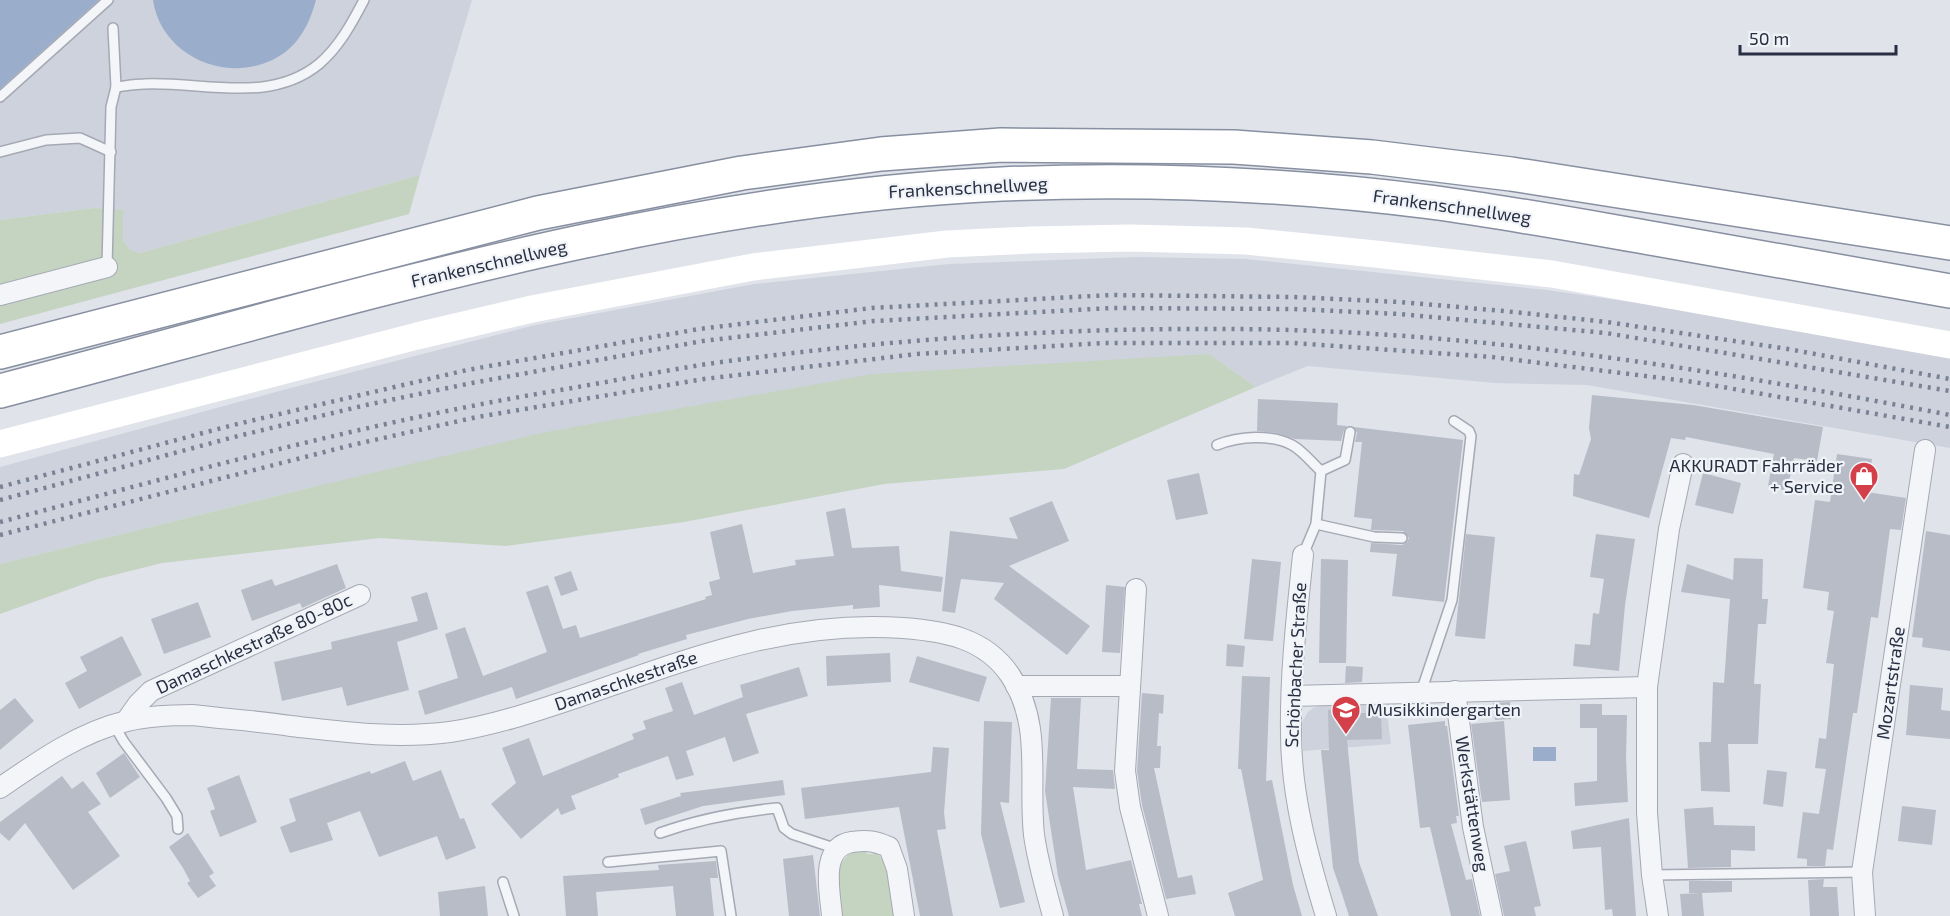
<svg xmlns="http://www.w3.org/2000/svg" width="1950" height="916" font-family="'Exo 2',sans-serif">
	<rect width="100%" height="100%" fill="#e0e3ea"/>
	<g fill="#ced2dc">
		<polygon points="0,0 472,0 420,175 140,253 130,250 123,240 123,211 93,208 0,220"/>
		<polygon points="1137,257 1246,259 1547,290 1715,314 1950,356 1950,448 1587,385 1495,383 1308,366 1256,387 1209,354 309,488 0,564 0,467 283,390 535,325 754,284 949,264"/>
		<polygon points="1386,705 1391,744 1303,751 1302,722 1308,712 1313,708 1320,706"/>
	</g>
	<g fill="#c4d4c1">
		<polygon points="420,175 409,214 0,324 0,220 93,208 123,210 123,240 130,250 140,253"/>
		<polygon points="1209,354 1256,387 1064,469 884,484 684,522 506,546 380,538 162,563 98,579 0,614 0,564 309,488 546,432 873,374"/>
		<path d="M866,850L867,854H873L872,851C894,861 894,895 898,916H838L839,865L850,853Z"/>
	</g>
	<g fill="#9aaecc">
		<polygon points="0,0 99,0 0,89"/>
		<path d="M153,0H316C311,18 304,35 290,48C243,90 162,63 153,0Z"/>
		<rect x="1533" y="747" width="23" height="14"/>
	</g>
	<g fill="#b7bcc7">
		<polygon points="1592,395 1693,405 1823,427 1817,461 1794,458 1787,491 1768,486 1774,454 1686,437 1685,440 1671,438 1649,518 1573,496 1574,474 1579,475 1591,439 1589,428"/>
		<polygon points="1258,399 1338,403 1337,425 1347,426 1344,430 1341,441 1295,439 1276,433 1257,431"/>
		<polygon points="1354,427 1463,440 1444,602 1392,596 1397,554 1370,552 1371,543 1402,545 1407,542 1409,538 1403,531 1371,530 1372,519 1354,517 1362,442 1355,442 1357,433"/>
		<polygon points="1837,454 1872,459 1867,492 1906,498 1901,530 1890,529 1878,618 1871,617 1857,713 1853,713 1833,850 1827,849 1825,866 1807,866 1807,859 1797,858 1803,812 1819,814 1826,769 1815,768 1819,738 1826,739 1834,664 1826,663 1834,611 1827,610 1829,592 1803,588 1815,500 1830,502"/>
		<polygon points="1199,473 1208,514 1176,520 1167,480"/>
		<polygon points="1703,473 1741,483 1733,514 1695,505"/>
		<polygon points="1052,501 1069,541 1009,566 1090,626 1067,655 994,599 1004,583 961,579 955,613 942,611 950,531 1018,539 1009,518"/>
		<polygon points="845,508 852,548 899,546 901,571 943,577 941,592 879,585 880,607 853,609 853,605 792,611 748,619 686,635 687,639 638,654 639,655 516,699 512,687 425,715 418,691 458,678 445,634 465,627 483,676 547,652 526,592 548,585 563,629 576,625 580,638 706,599 705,597 712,595 709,582 720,579 710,532 742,524 753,573 796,565 795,560 834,556 826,512"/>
		<polygon points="1926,531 1950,535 1950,651 1922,647 1923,638 1912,637"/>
		<polygon points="1466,534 1495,537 1485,639 1455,636"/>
		<polygon points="1596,534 1635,539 1625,605 1619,671 1573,666 1575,644 1590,645 1593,613 1599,614 1604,579 1590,577"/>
		<polygon points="1734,558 1763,559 1762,599 1768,599 1766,624 1758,624 1754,684 1761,684 1758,744 1728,744 1730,792 1701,791 1699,742 1711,742 1713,682 1724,683 1730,599 1681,592 1687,564 1733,580"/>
		<polygon points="1252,559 1281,562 1273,641 1244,639"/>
		<polygon points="1321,559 1348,560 1346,663 1319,663"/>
		<polygon points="337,564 346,588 302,608 300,603 252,621 241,590 272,579 275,586"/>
		<polygon points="571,571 578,590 561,596 554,577"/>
		<polygon points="1106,585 1125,587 1120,653 1102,652"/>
		<polygon points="427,592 438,629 397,642 409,690 347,706 342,687 282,701 274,662 332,649 331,642 418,621 411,597"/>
		<polygon points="198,602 211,637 164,654 151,619"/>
		<polygon points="122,636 142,675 79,709 65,683 87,671 80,657"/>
		<polygon points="1227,644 1245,646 1243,667 1226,666"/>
		<polygon points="890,653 891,682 827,686 826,656"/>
		<polygon points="917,656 987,677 979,702 909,682"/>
		<polygon points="1346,666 1363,667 1362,682 1345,683"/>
		<polygon points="799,667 808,696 746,714 759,753 733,762 725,737 686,751 694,775 676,780 668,756 618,774 619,777 571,796 576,809 561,815 558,808 521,839 491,804 516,783 502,748 529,738 543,776 634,739 632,734 646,729 643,721 673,711 665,688 682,682 694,715 743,697 740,685"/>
		<polygon points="1242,676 1270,677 1266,781 1272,780 1293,885 1302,916 1235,916 1228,893 1263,880 1241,769 1238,769"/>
		<polygon points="1910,685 1943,688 1941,710 1950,711 1950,739 1906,735"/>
		<polygon points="1142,693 1164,695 1163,714 1159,713 1157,746 1161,746 1160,768 1154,768 1178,878 1192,875 1196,894 1166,899 1142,805 1137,771"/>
		<polygon points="15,698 34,721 0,750 0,710"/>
		<polygon points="1051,698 1081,698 1077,769 1113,770 1115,789 1073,787 1086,870 1131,860 1142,904 1139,904 1142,916 1069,916 1058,876 1045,791"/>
		<polygon points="1510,702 1511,719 1495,720 1493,703"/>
		<polygon points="1580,704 1602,704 1602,715 1627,715 1626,758 1628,802 1575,806 1574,783 1597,781 1597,728 1580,728"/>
		<polygon points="1360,706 1360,713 1381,713 1382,739 1347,740 1359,862 1378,916 1349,916 1341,891 1333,868 1321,750 1329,750 1328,710"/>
		<polygon points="984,721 1012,722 1009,803 1000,802 1025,902 1000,908 981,834"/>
		<polygon points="1445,721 1445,726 1447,726 1459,816 1456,816 1457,823 1451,824 1466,880 1472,879 1480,916 1451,916 1430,827 1420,828 1408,725"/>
		<polygon points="1504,721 1510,800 1482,802 1471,724"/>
		<polygon points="933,747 949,748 944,813 946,829 937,830 953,916 920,916 899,807 805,819 801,788 931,772"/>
		<polygon points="124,753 140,777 110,798 96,773"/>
		<polygon points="405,761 413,781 441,770 460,819 464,818 476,848 446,860 437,836 379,857 360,811 327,823 333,840 290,853 280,827 296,821 289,799 370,771 371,774"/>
		<polygon points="1767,770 1787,772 1783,807 1763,804"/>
		<polygon points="239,775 257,822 220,837 210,811 215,809 207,788"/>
		<polygon points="62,776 72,789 83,781 101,804 88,812 120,856 73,890 25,823 9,841 0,833 0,822"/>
		<polygon points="783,780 785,795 703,806 645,825 640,809 681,796 680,793"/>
		<polygon points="1902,806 1936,810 1932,845 1898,841"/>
		<polygon points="1713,807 1714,825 1755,826 1755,851 1731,850 1731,867 1688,868 1684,809"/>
		<polygon points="1629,818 1636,916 1613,916 1612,909 1605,910 1601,847 1573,849 1571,831"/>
		<polygon points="188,833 214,873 209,876 216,886 198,898 187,883 190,881 183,868 169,847"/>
		<polygon points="1526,841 1541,906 1534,907 1536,916 1504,916 1495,874 1510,871 1504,846"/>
		<polygon points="813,855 820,916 789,916 783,859"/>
		<polygon points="716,861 718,878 710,878 714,916 676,916 673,886 596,892 598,916 566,916 563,876 659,870 658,865"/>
		<polygon points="1824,879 1823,887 1837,887 1839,916 1810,916 1808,880"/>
		<polygon points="1689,881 1732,881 1732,892 1702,893 1704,916 1682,916 1680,894 1701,893 1689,893"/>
		<polygon points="485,886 488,916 440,916 438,892"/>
	</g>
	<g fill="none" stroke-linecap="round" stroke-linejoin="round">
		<g stroke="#a5a9b4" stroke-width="12">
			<g id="lane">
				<path d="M113,28L116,87C125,86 135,84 144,84C202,81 269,105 319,64C339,47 352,23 364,0"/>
				<polyline points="0,97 108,0"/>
				<polyline points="0,152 46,140 80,138 111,152"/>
				<polyline points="107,267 111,107 116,87"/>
				<path d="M1217,445C1239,436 1271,434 1292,445C1303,451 1312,463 1321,471"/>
				<polyline points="1316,524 1374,537 1402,538"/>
				<polyline points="1303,555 1316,524 1321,471 1345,460 1350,432"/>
				<polyline points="1421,692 1452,600 1471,436 1469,431 1454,421"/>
				<polyline points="114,725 124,742 166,798 177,816 178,829"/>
				<path d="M660,833C699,819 736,812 777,808L784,828L792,834L837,849"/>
				<polyline points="608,862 721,851 731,916"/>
				<polyline points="1652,875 1862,872"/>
				<polyline points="503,882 514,916"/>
			</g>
		</g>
		<g stroke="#a5a9b4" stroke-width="22">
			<g id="street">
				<polyline points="0,295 107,267"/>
				<path d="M1303,555C1297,614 1290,674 1291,733C1291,795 1308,857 1326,916"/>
				<polyline points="1136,589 1125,771 1130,807 1158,916"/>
				<polyline points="1016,686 1130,686"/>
				<polyline points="1455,691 1473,827 1492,916"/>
				<polyline points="1292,696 1647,687"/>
				<polyline points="126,721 138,704 151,691 360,595"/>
				<path d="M0,788C39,761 80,732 127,721C148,716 170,715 192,715C225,719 258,721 291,726C344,732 396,739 450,732C497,725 542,709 587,694C694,657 788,620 903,628C944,631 985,638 1010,675C1043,724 1028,780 1034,835C1038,863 1046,890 1053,916"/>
				<path d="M832,916C830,892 819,847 852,842C869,840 874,841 889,847L897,869L904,916"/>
				<polyline points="1658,916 1652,875 1647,813 1647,687 1669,529 1683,464"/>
				<polyline points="1865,916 1862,872 1925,450"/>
			</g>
		</g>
		<g stroke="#878fa1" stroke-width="36">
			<g id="highway">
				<polyline points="0,352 538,213 742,173 881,154 1001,145 1234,147 1372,157 1511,174 1950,243"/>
				<path d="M0,391C330,305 660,199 1002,184C1145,178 1288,184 1430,202C1505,212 1581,226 1656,239C1754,257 1852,274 1950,291"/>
			</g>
		</g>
		<use href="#lane" stroke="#f3f5f8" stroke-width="9"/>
		<use href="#street" stroke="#f3f5f8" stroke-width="20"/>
		<polyline stroke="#fff" stroke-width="27" points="0,444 417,336 532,309 753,267 947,244 1031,240 1130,238 1246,241 1375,254 1552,274 1950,345"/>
		<use href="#highway" stroke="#fff" stroke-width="33"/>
		<g stroke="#798194" stroke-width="4.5" stroke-dasharray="3 6" stroke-linecap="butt">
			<polyline points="0,487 233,425 467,370 699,329 872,308 1111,295 1293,297 1400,302 1504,311 1607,322 1788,349 1950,379"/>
			<polyline points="0,500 234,437 366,405 472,383 703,341 874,321 1112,308 1294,309 1399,314 1606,333 1950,391"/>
			<path d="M0,522C156,481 313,437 472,406C511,398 550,392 589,385C629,378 668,370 707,364C900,337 1096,325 1291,330C1513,337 1732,373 1950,415"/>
			<polyline points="0,535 352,445 477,417 704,379 917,354 1105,343 1293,343 1492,357 1694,382 1950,427"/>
		</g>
	</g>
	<defs>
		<g id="shop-pin" transform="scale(1.5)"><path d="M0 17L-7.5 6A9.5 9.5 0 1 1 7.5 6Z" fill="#d4404a" stroke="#f0f3f7"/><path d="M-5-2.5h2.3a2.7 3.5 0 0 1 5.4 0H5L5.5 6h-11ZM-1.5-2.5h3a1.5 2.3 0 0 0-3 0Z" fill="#fff"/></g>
		<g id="school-pin" transform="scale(1.5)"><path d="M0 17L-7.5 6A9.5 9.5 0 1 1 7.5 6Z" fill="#d4404a" stroke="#f0f3f7"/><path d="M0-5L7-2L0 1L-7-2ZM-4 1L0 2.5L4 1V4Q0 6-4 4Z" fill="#fff"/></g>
	</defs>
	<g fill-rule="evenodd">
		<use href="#shop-pin" x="1864" y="476"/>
		<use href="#school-pin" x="1346" y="710"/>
	</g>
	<g text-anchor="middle" stroke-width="4.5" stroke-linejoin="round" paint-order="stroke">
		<g font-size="18" fill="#282f42" stroke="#f0f3f7">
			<text transform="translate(968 188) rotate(-3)" y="6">Frankenschnellweg</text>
			<text transform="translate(1452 207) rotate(8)" y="6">Frankenschnellweg</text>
			<text transform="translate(489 264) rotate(-13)" y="6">Frankenschnellweg</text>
			<text transform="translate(254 644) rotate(-25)" y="6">Damaschkestraße 80-80c</text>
			<text transform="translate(1296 665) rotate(-87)" y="6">Schönbacher Straße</text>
			<text transform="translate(626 681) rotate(-19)" y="6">Damaschkestraße</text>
			<text transform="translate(1891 683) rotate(-82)" y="6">Mozartstraße</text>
			<text transform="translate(1472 804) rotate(81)" y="6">Werkstättenweg</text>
		</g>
		<g font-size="18" fill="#282f42" stroke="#f0f3f7" text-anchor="end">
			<text x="1843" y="472">AKKURADT Fahrräder<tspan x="1843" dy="21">+ Service</tspan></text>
			<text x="1367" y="716" text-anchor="start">Musikkindergarten</text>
		</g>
	</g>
	<path d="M1740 45v9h156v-9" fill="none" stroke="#282f42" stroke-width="3"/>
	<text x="1749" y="45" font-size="18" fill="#282f42" stroke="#f0f3f7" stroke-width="4.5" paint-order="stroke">50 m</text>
</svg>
